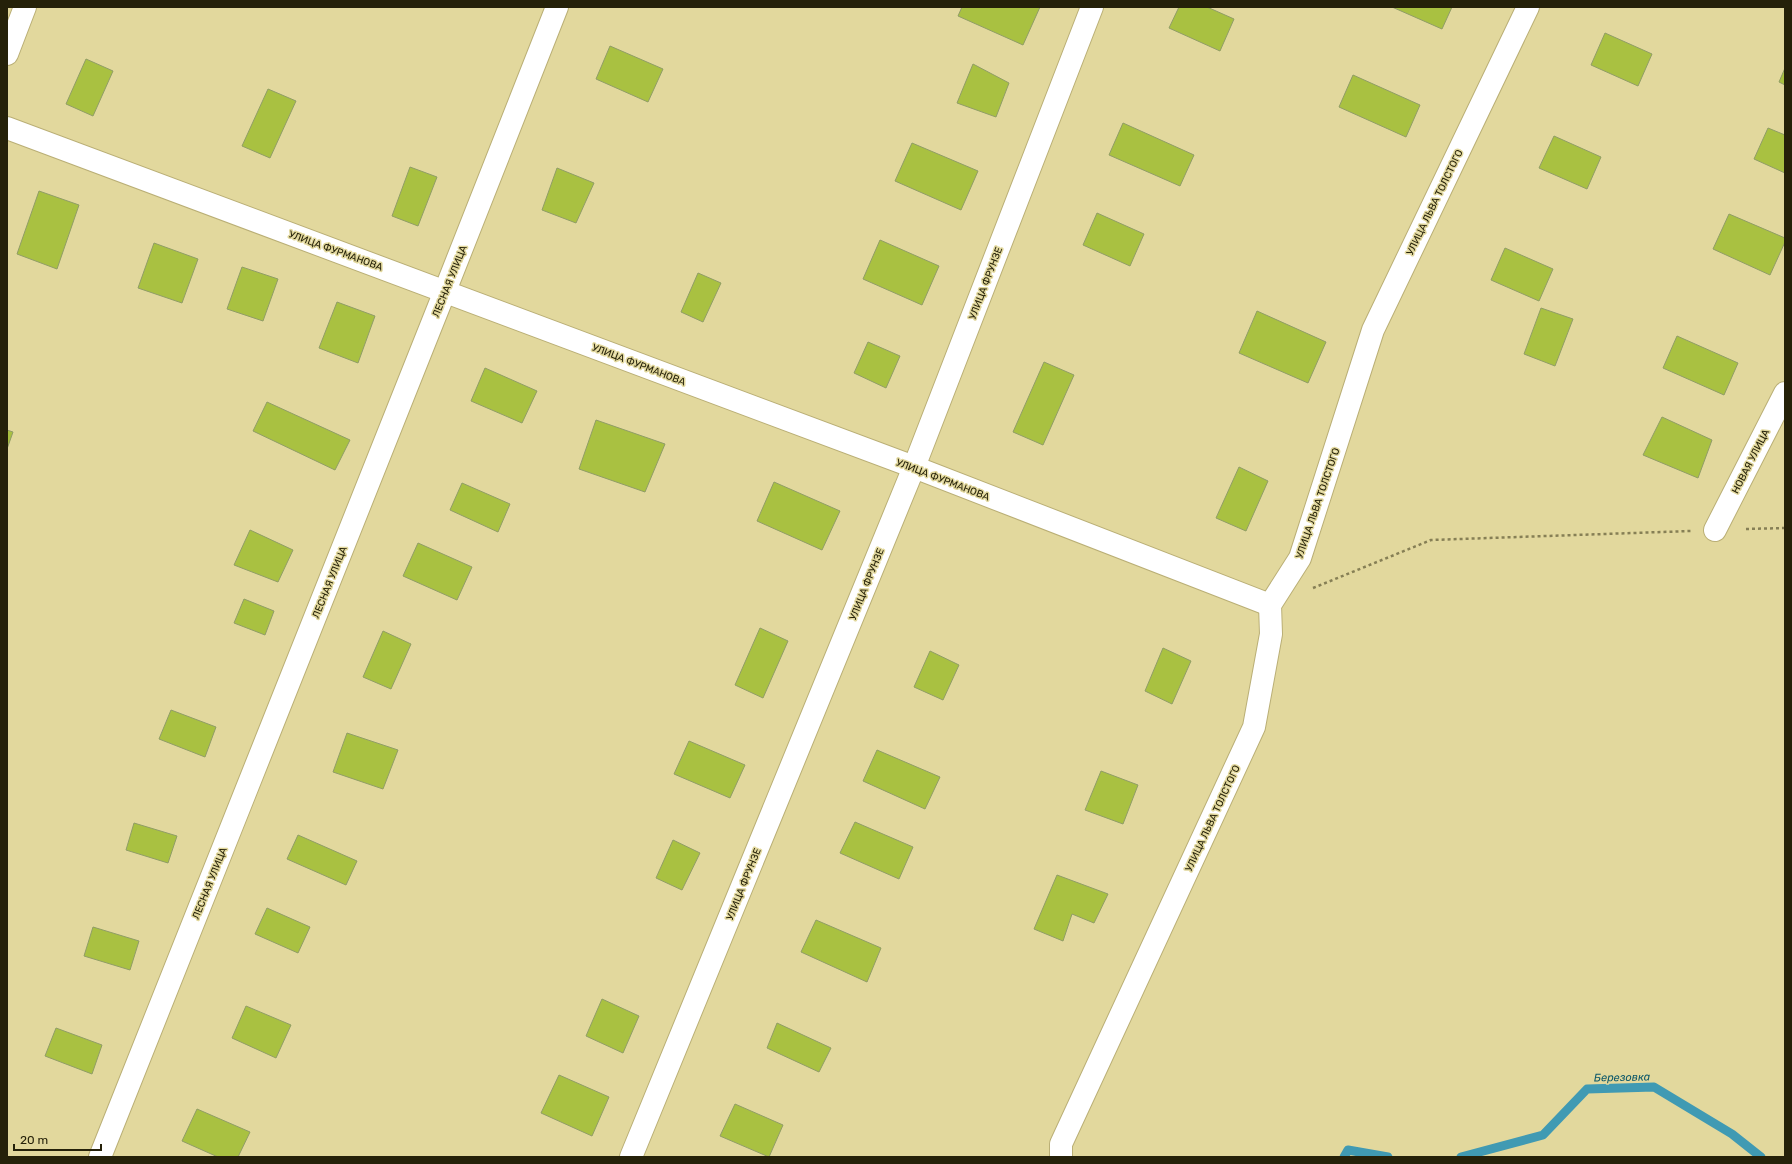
<svg xmlns="http://www.w3.org/2000/svg" width="1792" height="1164" font-family="Rubik,sans-serif">
	<rect width="100%" height="100%" fill="#e2d89d"/>
	<g fill="none" stroke-linecap="round" stroke-linejoin="round">
		<g stroke="#409ab3" stroke-width="9">
			<polyline points="1344,1157 1348,1150 1388,1157"/>
			<polyline points="1461,1157 1543,1135 1587,1089 1654,1087 1732,1134 1761,1157"/>
		</g>
	</g>
	<g fill="#a9c141" stroke="#909d66">
		<polygon points="962,7 1040,7 1023,45 958,16"/>
		<polygon points="1179,7 1207,7 1234,19 1220,51 1169,28"/>
		<polygon points="1392,7 1452,7 1442,29"/>
		<polygon points="1605,33 1652,54 1638,86 1591,65"/>
		<polygon points="610,46 663,69 648,102 596,79"/>
		<polygon points="86,59 113,71 93,116 66,104"/>
		<polygon points="973,64 1009,83 996,117 957,103"/>
		<polygon points="1785,68 1785,85 1779,82"/>
		<polygon points="1353,75 1420,105 1406,137 1339,107"/>
		<polygon points="268,89 296,101 270,158 242,146"/>
		<polygon points="1123,123 1194,155 1180,186 1109,155"/>
		<polygon points="1768,128 1785,135 1785,173 1754,159"/>
		<polygon points="1554,136 1601,157 1587,189 1539,168"/>
		<polygon points="912,143 978,171 961,210 895,181"/>
		<polygon points="410,167 437,177 418,226 392,216"/>
		<polygon points="557,168 594,183 576,223 542,210"/>
		<polygon points="39,191 79,205 57,269 17,254"/>
		<polygon points="1097,213 1144,234 1130,266 1083,245"/>
		<polygon points="1729,214 1785,238 1785,242 1770,275 1713,249"/>
		<polygon points="880,240 939,266 922,305 863,279"/>
		<polygon points="154,243 198,259 182,303 138,288"/>
		<polygon points="1505,248 1553,269 1539,301 1491,280"/>
		<polygon points="242,267 278,279 263,321 227,309"/>
		<polygon points="698,273 721,283 703,322 681,312"/>
		<polygon points="337,302 375,316 358,363 319,348"/>
		<polygon points="1541,308 1573,319 1555,366 1524,354"/>
		<polygon points="1257,311 1326,342 1308,383 1239,353"/>
		<polygon points="1677,336 1738,363 1724,395 1663,368"/>
		<polygon points="868,342 900,356 886,388 854,373"/>
		<polygon points="1044,362 1074,375 1043,445 1013,432"/>
		<polygon points="485,368 537,391 522,423 471,401"/>
		<polygon points="267,402 350,440 335,470 253,431"/>
		<polygon points="1662,417 1712,440 1698,478 1643,455"/>
		<polygon points="596,420 665,444 645,492 579,469"/>
		<polygon points="7,430 13,432 7,449"/>
		<polygon points="1239,467 1268,481 1246,531 1216,518"/>
		<polygon points="774,482 840,511 822,550 757,521"/>
		<polygon points="462,483 510,504 498,532 450,510"/>
		<polygon points="250,530 293,550 278,582 234,565"/>
		<polygon points="418,543 472,567 457,600 403,576"/>
		<polygon points="244,599 274,611 265,635 234,623"/>
		<polygon points="760,628 788,641 763,698 735,685"/>
		<polygon points="383,631 411,644 391,689 363,677"/>
		<polygon points="1163,648 1191,661 1172,704 1145,691"/>
		<polygon points="930,651 959,665 943,700 914,687"/>
		<polygon points="171,710 216,727 205,757 159,739"/>
		<polygon points="347,733 398,750 383,789 333,772"/>
		<polygon points="689,741 745,765 730,798 674,774"/>
		<polygon points="877,750 940,777 925,809 863,781"/>
		<polygon points="1101,771 1138,785 1123,824 1085,810"/>
		<polygon points="855,822 913,847 899,879 840,853"/>
		<polygon points="134,823 177,836 168,863 126,850"/>
		<polygon points="298,835 357,861 346,885 287,859"/>
		<polygon points="673,840 700,853 682,890 656,878"/>
		<polygon points="1057,875 1108,894 1094,923 1072,914 1063,941 1034,929"/>
		<polygon points="267,908 310,927 298,953 255,934"/>
		<polygon points="816,920 881,948 867,982 801,952"/>
		<polygon points="93,927 139,941 130,970 84,956"/>
		<polygon points="602,999 639,1016 623,1053 586,1036"/>
		<polygon points="246,1006 291,1025 276,1058 232,1038"/>
		<polygon points="777,1023 831,1048 819,1072 767,1048"/>
		<polygon points="56,1028 102,1045 92,1074 45,1056"/>
		<polygon points="559,1075 609,1097 592,1136 541,1113"/>
		<polygon points="735,1104 783,1125 769,1157 720,1136"/>
		<polygon points="197,1109 250,1132 238,1157 218,1157 182,1141"/>
	</g>
	<g fill="none" stroke-linecap="round" stroke-linejoin="round">
		<g stroke="#baaf76" stroke-width="24">
			<g id="minor">
				<polyline points="7,54 25,7"/>
				<polyline points="7,128 914,467 1270,605"/>
				<polyline points="1715,530 1785,393"/>
				<polyline points="100,1157 445,291 557,7"/>
				<polyline points="631,1157 914,467 1092,7"/>
				<polyline points="1061,1157 1061,1144 1254,727 1271,634 1270,605 1300,558 1373,330 1528,7"/>
			</g>
		</g>
		<g stroke="#867f55" stroke-width="2.5" stroke-dasharray="3 3" stroke-linecap="butt">
			<polyline points="1746,529 1785,528"/>
			<polyline points="1313,588 1431,540 1691,531"/>
		</g>
		<use href="#minor" stroke="#fff" stroke-width="22"/>
	</g>
	<g text-anchor="middle" stroke-width="3" stroke-linejoin="round" paint-order="stroke">
		<g font-size="10" fill="#252109" stroke="#e2d89d">
			<text transform="translate(1434 202) rotate(-64)" y="4">УЛИЦА ЛЬВА ТОЛСТОГО</text>
			<text transform="translate(336 250) rotate(20)" y="4">УЛИЦА ФУРМАНОВА</text>
			<text transform="translate(449 281) rotate(-68)" y="4">ЛЕСНАЯ УЛИЦА</text>
			<text transform="translate(985 283) rotate(-69)" y="4">УЛИЦА ФРУНЗЕ</text>
			<text transform="translate(639 364) rotate(21)" y="4">УЛИЦА ФУРМАНОВА</text>
			<text transform="translate(1750 461) rotate(-63)" y="4">НОВАЯ УЛИЦА</text>
			<text transform="translate(943 479) rotate(21)" y="4">УЛИЦА ФУРМАНОВА</text>
			<text transform="translate(1317 503) rotate(-71)" y="4">УЛИЦА ЛЬВА ТОЛСТОГО</text>
			<text transform="translate(329 582) rotate(-68)" y="4">ЛЕСНАЯ УЛИЦА</text>
			<text transform="translate(866 584) rotate(-68)" y="4">УЛИЦА ФРУНЗЕ</text>
			<text transform="translate(1212 818) rotate(-65)" y="4">УЛИЦА ЛЬВА ТОЛСТОГО</text>
			<text transform="translate(209 883) rotate(-68)" y="4">ЛЕСНАЯ УЛИЦА</text>
			<text transform="translate(743 884) rotate(-68)" y="4">УЛИЦА ФРУНЗЕ</text>
		</g>
		<g font-size="11" font-style="italic" fill="#0b5769" stroke="#e2d89d">
			<text transform="translate(1622 1077) rotate(-1)" y="4">Березовка</text>
		</g>
	</g>
	<rect width="1792" height="1164" fill="none" stroke="#252109" stroke-width="16"/>
	<path d="M14 1144v6h87v-6" fill="none" stroke="#252109" stroke-width="2"/>
	<text x="20" y="1144" font-size="12" fill="#252109" stroke="#e2d89d" stroke-width="3" paint-order="stroke">20 m</text>
</svg>
